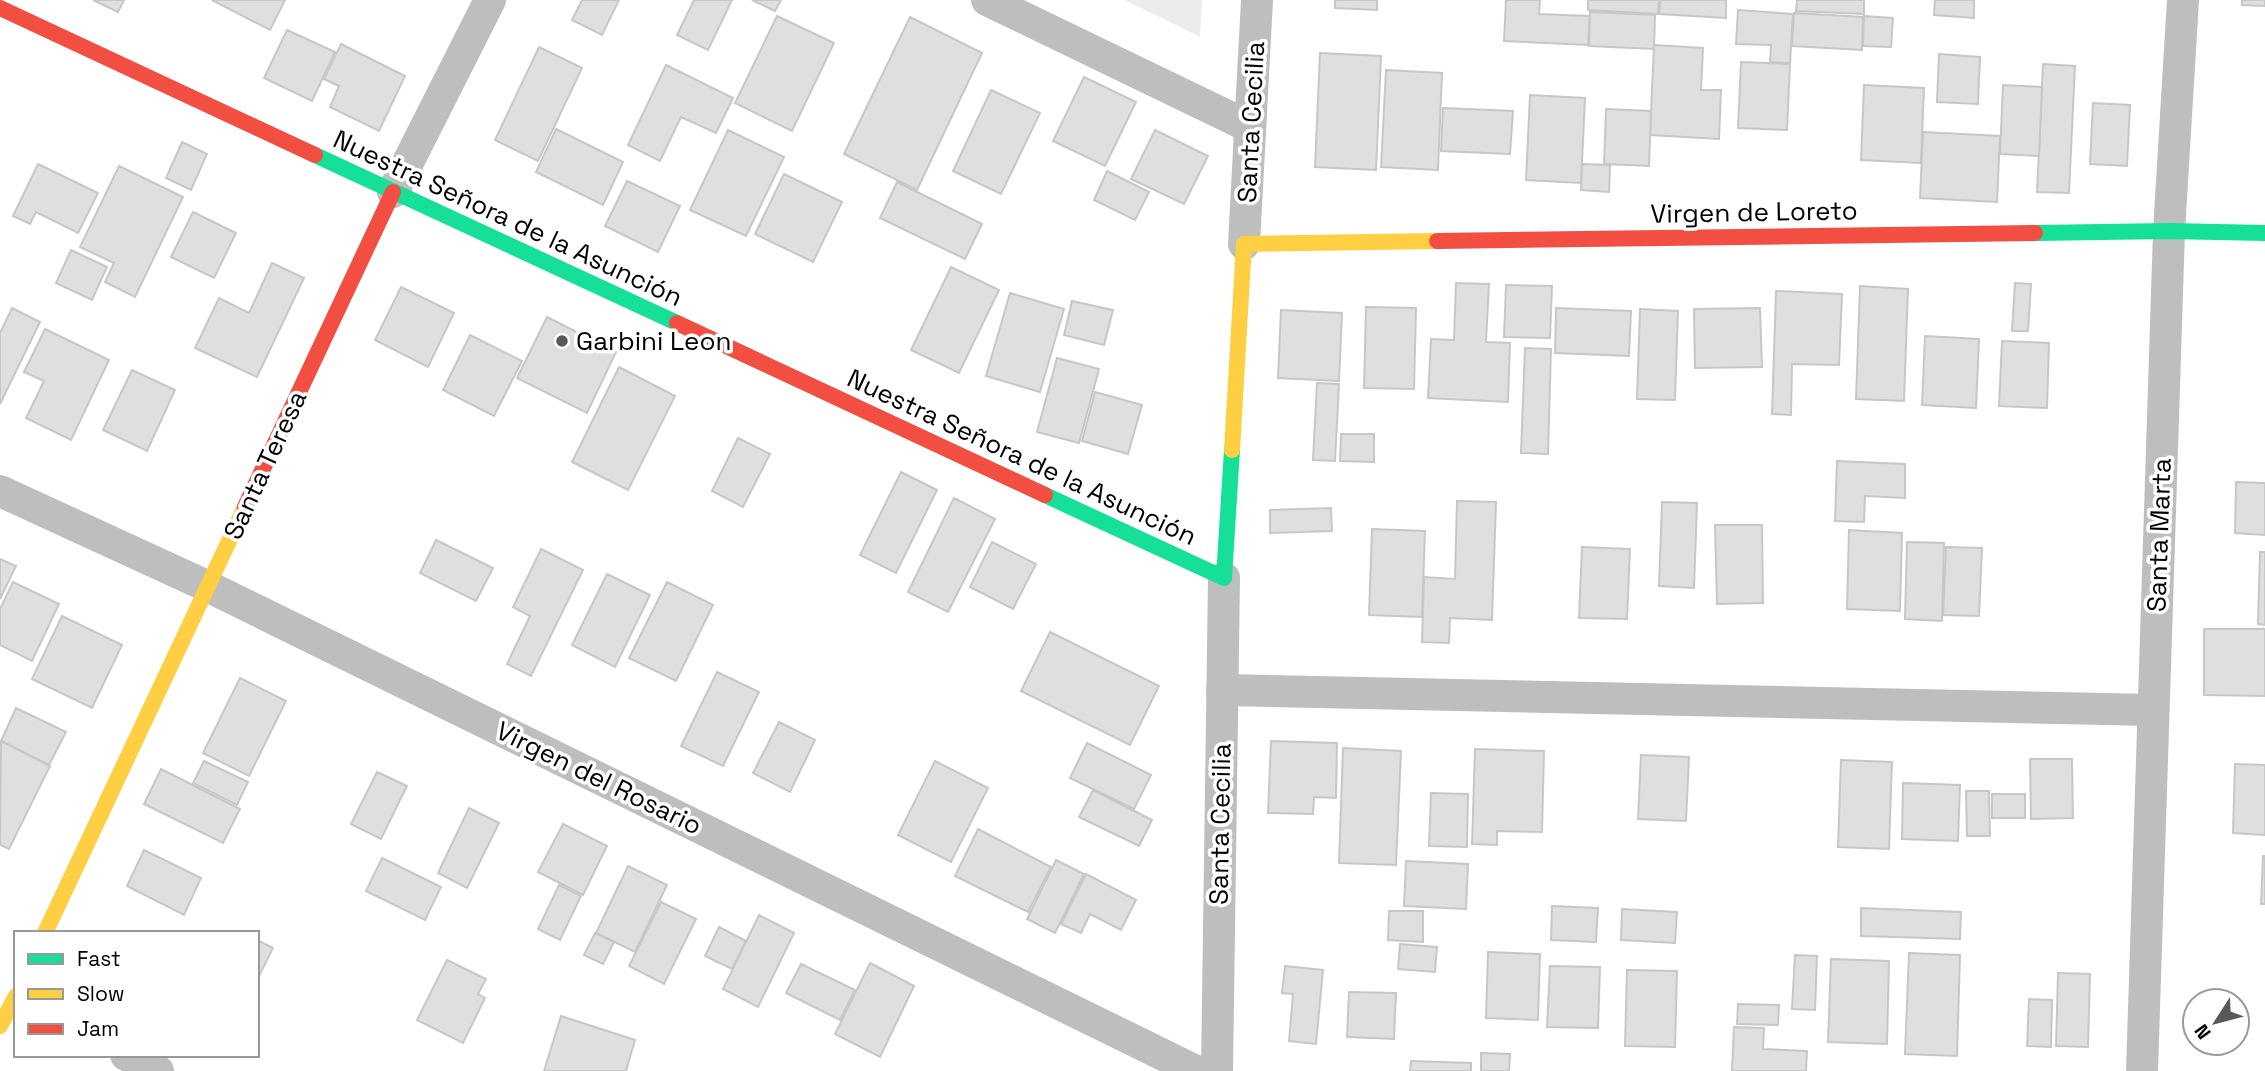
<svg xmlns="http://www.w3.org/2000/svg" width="2265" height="1071" font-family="'Space Grotesk',sans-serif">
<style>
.green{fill:#ececec}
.building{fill:#dfdfdf;stroke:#c7c7c7;stroke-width:2}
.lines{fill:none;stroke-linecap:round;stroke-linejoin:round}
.street{stroke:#bebebe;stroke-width:32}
.fast{stroke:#16e098;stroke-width:16}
.slow{stroke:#ffcf43;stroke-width:16}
.jam{stroke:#f24e42;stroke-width:16}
.poi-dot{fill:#595959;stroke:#fff;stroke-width:2.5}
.labels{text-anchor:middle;stroke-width:7;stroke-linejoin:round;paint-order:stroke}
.street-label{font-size:26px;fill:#000;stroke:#fff}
.poi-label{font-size:26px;fill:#000;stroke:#fff;text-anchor:start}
</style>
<rect width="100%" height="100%" fill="#fff"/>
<path class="green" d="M1125,0H1202L1200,37Z"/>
<g class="building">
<path d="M93,0H124L118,12Z"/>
<path d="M212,0H285L270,30Z"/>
<path d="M582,0H619L602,35L572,20Z"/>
<path d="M694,0H732L708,50L677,35Z"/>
<path d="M752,0H781L775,11Z"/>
<path d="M1335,0H1377V10L1335,8Z"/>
<path d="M1506,0H1540L1539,14L1590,16L1588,45L1504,41Z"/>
<path d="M1588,0H1659L1658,14L1588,10Z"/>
<path d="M1660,0H1726V18L1659,14Z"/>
<path d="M1797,0H1864V14L1796,11Z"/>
<path d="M1935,0H1974V18L1934,15Z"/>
<path d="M2242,0H2265V6L2242,5Z"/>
<path d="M1738,10L1793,14L1790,63L1770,62L1771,45L1736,44Z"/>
<path d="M1590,12L1655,15L1654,49L1589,46Z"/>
<path d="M1794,13L1863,17L1862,50L1792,46Z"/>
<path d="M777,16L834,43L792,131L735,103Z"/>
<path d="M1864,16L1893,18L1891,47L1863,46Z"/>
<path d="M910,17L982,53L917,190L844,154Z"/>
<path d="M287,30L335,52L312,101L264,78Z"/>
<path d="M341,44L405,76L379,131L330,107L339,86L324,79Z"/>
<path d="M1654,45L1703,48L1701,90H1721L1719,139L1650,135Z"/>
<path d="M539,47L582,68L538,161L495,140Z"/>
<path d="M1320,53L1381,56L1376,170L1315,167Z"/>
<path d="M1939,54L1980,57L1978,104L1937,102Z"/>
<path d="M1741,62L1790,64L1787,130L1738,128Z"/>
<path d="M2043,64L2075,66L2069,193L2037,192Z"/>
<path d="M666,65L733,98L716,133L681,117L660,161L628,145Z"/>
<path d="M1386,70L1442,73L1438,170L1381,167Z"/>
<path d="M1084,77L1136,102L1105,166L1053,141Z"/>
<path d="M1864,85L1924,88L1921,163L1861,160Z"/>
<path d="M2003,85L2042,87L2039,156L2000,154Z"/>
<path d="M991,90L1040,113L1001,194L953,171Z"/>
<path d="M1530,95L1585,98L1581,183L1526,180Z"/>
<path d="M2093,103L2130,105L2127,166L2090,164Z"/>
<path d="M1443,108L1513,111L1510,154L1441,151Z"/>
<path d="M1606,109L1651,111L1649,166L1604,164Z"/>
<path d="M556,129L623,162L603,205L536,172Z"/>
<path d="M728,130L784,157L746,236L690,210Z"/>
<path d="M1155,130L1208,156L1184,204L1131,179Z"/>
<path d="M1923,132L2000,136L1997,202L1920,198Z"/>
<path d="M182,142L207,154L191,190L166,178Z"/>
<path d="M38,164L98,193L78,233L36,212L30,224L13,216Z"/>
<path d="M1582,164L1610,165L1609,192L1581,190Z"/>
<path d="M119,166L183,197L135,297L105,282L114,263L80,247Z"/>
<path d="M1107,171L1149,192L1135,220L1094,200Z"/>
<path d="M784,174L842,202L813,262L755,234Z"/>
<path d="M627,181L680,206L658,252L605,226Z"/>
<path d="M897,182L982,224L965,259L880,218Z"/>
<path d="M193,212L236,233L214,278L171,257Z"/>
<path d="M71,250L107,267L92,300L56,283Z"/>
<path d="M272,263L304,278L257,377L195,348L219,298L249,313Z"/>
<path d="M951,267L999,290L959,373L911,350Z"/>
<path d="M1456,283L1489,284L1486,342L1510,343L1508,402L1428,398L1431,339L1454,340Z"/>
<path d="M2015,283L2031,284L2028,331H2012Z"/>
<path d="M1506,285L1552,286L1550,338L1504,337Z"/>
<path d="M1860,286L1908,289L1904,401L1856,399Z"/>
<path d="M401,287L454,313L428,367L375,340Z"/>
<path d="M1776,291L1842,294L1839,365L1792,364L1791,415L1772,414Z"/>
<path d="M1010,293L1064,309L1040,392L986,376Z"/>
<path d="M1072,301L1113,310L1104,345L1064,335Z"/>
<path d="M1366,307L1416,308L1414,389L1364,388Z"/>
<path d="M12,308L40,322L0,404V333Z"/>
<path d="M1556,308L1631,311L1629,356L1555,353Z"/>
<path d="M1760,308L1762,367L1695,368L1694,309Z"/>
<path d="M1640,309L1678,311L1675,400L1637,399Z"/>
<path d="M1281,310L1342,313L1339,381L1278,378Z"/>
<path d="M547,317L616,352L587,413L517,378Z"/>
<path d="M45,329L109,360L71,440L26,418L44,381L24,372Z"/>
<path d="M470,335L522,361L494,416L443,390Z"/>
<path d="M1925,336L1979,339L1976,408L1922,405Z"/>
<path d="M2002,341L2049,343L2047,408L1999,406Z"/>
<path d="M1525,348L1551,349L1548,454L1521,453Z"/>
<path d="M1057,358L1099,369L1079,443L1037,432Z"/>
<path d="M619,367L675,396L628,490L572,462Z"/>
<path d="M132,370L175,390L147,451L103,430Z"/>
<path d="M1317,383L1339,384L1335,461L1313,460Z"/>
<path d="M1095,392L1142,405L1128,454L1082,441Z"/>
<path d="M1341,434H1374V462L1340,461Z"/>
<path d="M738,438L770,454L743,507L712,491Z"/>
<path d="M1837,461L1905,464V498L1865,496L1864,522L1835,521Z"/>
<path d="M901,472L937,490L896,573L860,555Z"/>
<path d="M2236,482L2265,483V535L2235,533Z"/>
<path d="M954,498L995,519L948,612L908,592Z"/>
<path d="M1457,501L1496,502L1492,620L1450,618L1449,643L1422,642L1424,577L1455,579Z"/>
<path d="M1662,502L1697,503L1694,588L1659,586Z"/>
<path d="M1331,508L1332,531L1270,533V510Z"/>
<path d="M1715,525H1762L1763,603L1717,604Z"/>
<path d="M1372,529L1425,531L1422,617L1369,615Z"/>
<path d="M1849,530L1902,533L1900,611L1847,609Z"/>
<path d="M436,540L493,568L476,601L420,573Z"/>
<path d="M992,542L1036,564L1013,609L970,587Z"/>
<path d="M1907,542L1944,543L1942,621L1905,619Z"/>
<path d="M1582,547L1630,549L1627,619L1579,618Z"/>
<path d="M1946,547L1982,548L1979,616L1943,615Z"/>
<path d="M541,549L583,570L531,676L507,664L530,616L513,607Z"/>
<path d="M2260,552H2265V625L2258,624Z"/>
<path d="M0,559L16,566L0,599Z"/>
<path d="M607,574L650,595L615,667L572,645Z"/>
<path d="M13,582L59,604L32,661L0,645V609Z"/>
<path d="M667,582L713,605L676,681L629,658Z"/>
<path d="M62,616L122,645L92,708L32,679Z"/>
<path d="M2204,629H2265V696L2204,695Z"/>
<path d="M1050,632L1159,686L1130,745L1021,691Z"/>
<path d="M717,672L759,692L723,766L681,746Z"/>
<path d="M240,678L286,701L249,776L203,753Z"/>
<path d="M16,708L66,732L49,765L1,741Z"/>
<path d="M779,722L815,740L790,792L753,773Z"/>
<path d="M1,741L50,766L9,849L0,845Z"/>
<path d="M1271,741L1337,743L1336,798L1314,797L1313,814L1268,813Z"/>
<path d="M1087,743L1151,775L1134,809L1070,778Z"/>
<path d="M1343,748L1401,751L1396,865L1339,863Z"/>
<path d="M1475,749L1544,751L1542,832L1497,831V845L1472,844Z"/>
<path d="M1641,755L1689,757L1686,821L1638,819Z"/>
<path d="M2030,759H2072L2073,818L2031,819Z"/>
<path d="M1841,760L1892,762L1889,849L1838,847Z"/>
<path d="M204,761L248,782L237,805L193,783Z"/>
<path d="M935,761L988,788L951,862L898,835Z"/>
<path d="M2235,764L2265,765V835L2233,833Z"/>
<path d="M161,769L240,809L223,843L144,804Z"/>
<path d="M377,772L407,786L381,839L351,824Z"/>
<path d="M1903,783L1960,785L1958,841L1902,839Z"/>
<path d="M1093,790L1152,820L1139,846L1079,817Z"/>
<path d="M1966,791H1989L1990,836H1967Z"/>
<path d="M1431,793L1468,794L1467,847L1429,846Z"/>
<rect x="1992" y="794" width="33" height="24"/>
<path d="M469,808L499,823L467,888L438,873Z"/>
<path d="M563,824L607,846L583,895L538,872Z"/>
<path d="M978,829L1051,867L1028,912L955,876Z"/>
<path d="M144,850L201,878L184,915L127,886Z"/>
<path d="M2263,856H2265V904H2261Z"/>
<path d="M382,858L441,887L425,920L366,891Z"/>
<path d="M1056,860L1084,874L1055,933L1027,919Z"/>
<path d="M1406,861L1468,864L1466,909L1404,906Z"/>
<path d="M628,866L667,885L635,952L596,933Z"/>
<path d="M1086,874L1136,900L1121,930L1090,914L1081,933L1061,924Z"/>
<path d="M559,885L581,896L560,940L538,929Z"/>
<path d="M661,902L696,919L664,984L629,966Z"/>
<path d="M1552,906L1598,908L1596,942L1551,940Z"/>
<path d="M1861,908L1961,912L1960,939L1861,936Z"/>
<path d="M1622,909L1677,912L1675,943L1621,940Z"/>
<path d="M1389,911H1423V942L1388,940Z"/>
<path d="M759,915L794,933L758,1007L723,989Z"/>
<path d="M719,927L746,941L732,969L705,956Z"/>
<path d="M595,933L614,942L603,964L584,955Z"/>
<path d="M257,940L273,948L257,980Z"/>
<path d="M1400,944L1437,947L1435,972L1398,969Z"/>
<path d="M1488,952L1540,954L1538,1020L1486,1018Z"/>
<path d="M1909,953L1960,955L1957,1056L1905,1054Z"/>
<path d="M1795,955L1817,956L1815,1010L1792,1009Z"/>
<path d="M1831,959L1889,961L1887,1044L1828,1042Z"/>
<path d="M447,960L486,979L478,994L485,998L463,1043L417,1020Z"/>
<path d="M870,963L914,986L880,1057L835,1034Z"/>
<path d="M801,964L855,990L840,1020L786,993Z"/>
<path d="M1285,966L1323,970L1316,1044L1289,1041L1293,994L1282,993Z"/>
<path d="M1550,966L1600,967L1598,1028L1547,1027Z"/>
<path d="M1627,970L1677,971L1675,1047L1625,1046Z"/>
<path d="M2058,973L2090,974L2088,1047L2056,1046Z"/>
<path d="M1349,992L1396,993L1394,1039L1347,1037Z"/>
<path d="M2029,999L2052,1000L2051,1047L2027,1046Z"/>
<path d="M1738,1004L1779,1005L1778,1025L1737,1024Z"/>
<path d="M561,1016L635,1040L626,1071H544Z"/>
<path d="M1734,1027L1764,1028L1763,1049L1807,1051L1806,1071H1732Z"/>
<path d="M1481,1053L1510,1054L1509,1071H1481Z"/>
<path d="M1411,1061L1471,1063V1071H1410Z"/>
</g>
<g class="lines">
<g class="street">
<path d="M987,0L1250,127"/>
<path d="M393,192L490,0"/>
<path d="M1244,244L1257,0"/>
<path d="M0,491L209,587L1196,1071"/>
<path d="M1222,690L2153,710"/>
<path d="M126,1055L158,1071"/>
<path d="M1217,1071L1224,578"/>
<path d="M2142,1071L2169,231L2183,0"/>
</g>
<g class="fast">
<path d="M315,155L677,323"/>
<path d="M2035,233L2169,231L2265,233"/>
<path d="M1045,495L1224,578L1232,450"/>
</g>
<g class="slow">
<path d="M1232,450L1244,244L1437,241"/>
<path d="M45,933L245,507"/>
<path d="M0,1026L16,996"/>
</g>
<g class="jam">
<path d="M0,8L315,155"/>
<path d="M1437,241L2035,233"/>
<path d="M677,323L1045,495"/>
<path d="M245,507L393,192"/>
</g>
</g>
<circle class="poi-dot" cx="562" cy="341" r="7"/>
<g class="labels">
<g class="street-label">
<text transform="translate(1251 122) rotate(-87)" y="9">Santa Cecilia</text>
<text transform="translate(1754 212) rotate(-1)" y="9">Virgen de Loreto</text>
<text transform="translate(508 218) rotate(25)" y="9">Nuestra Señora de la Asunción</text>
<text transform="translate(1022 457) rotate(25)" y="9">Nuestra Señora de la Asunción</text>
<text transform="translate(265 465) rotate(-65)" y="9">Santa Teresa</text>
<text transform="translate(2159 535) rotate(-88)" y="9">Santa Marta</text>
<text transform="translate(599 778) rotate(26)" y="9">Virgen del Rosario</text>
<text transform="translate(1220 824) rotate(-89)" y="9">Santa Cecilia</text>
</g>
<g class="poi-label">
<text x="576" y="350">Garbini Leon</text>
</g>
</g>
<rect x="14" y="931" width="245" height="126" fill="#ffffff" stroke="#999999" stroke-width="2"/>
<rect x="28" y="954" width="35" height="10" fill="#16e098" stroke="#999999" stroke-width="2"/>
<text x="77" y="966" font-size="21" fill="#000000">Fast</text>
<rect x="28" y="989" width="35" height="10" fill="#ffcf43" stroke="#999999" stroke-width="2"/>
<text x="77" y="1001" font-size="21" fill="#000000">Slow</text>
<rect x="28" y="1024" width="35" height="10" fill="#f24e42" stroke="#999999" stroke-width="2"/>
<text x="77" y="1036" font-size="21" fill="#000000">Jam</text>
<g transform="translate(2216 1022) rotate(234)"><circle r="33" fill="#ffffff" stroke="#999999" stroke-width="2"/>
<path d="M0-5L12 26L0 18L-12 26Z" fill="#595959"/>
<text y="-10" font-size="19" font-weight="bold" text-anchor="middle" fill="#000000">N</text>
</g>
</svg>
